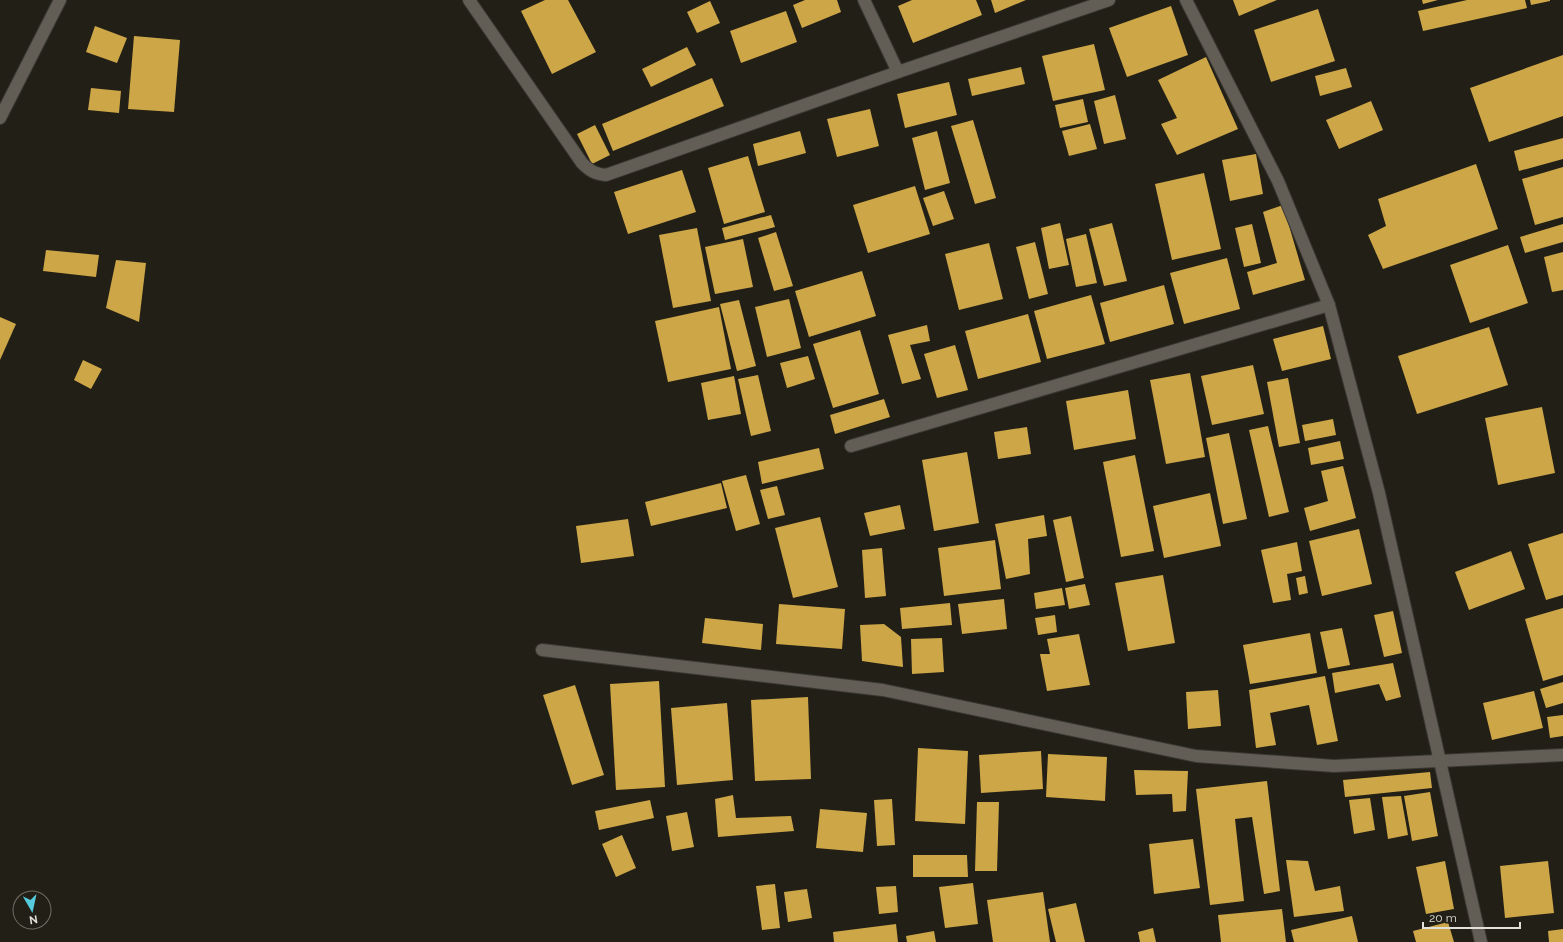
<svg xmlns="http://www.w3.org/2000/svg" width="1563" height="942" font-family="Raleway,sans-serif">
<style>
.building{fill:#cda648}
.lines{fill:none;stroke-linecap:round;stroke-linejoin:round}
.street-casing{stroke:#3a3833;stroke-width:14}
.secondary-casing{stroke:#3a3833;stroke-width:14}
.street{stroke:#625e55;stroke-width:12}
.secondary{stroke:#625e55;stroke-width:12}
</style>
<rect width="100%" height="100%" fill="#221f17"/>
<g class="building">
<path d="M545,0H568L596,52L552,74L521,11Z"/>
<path d="M805,0H837L841,12L802,28L793,5Z"/>
<path d="M912,0H976L982,15L913,43L898,6Z"/>
<path d="M991,0H1026L995,13Z"/>
<path d="M1233,0H1277L1239,16Z"/>
<path d="M1422,0H1438L1423,4Z"/>
<path d="M1467,0H1525L1527,8L1423,31L1418,11Z"/>
<path d="M1530,0H1550V1L1531,5Z"/>
<path d="M710,1L720,23L697,33L687,12Z"/>
<path d="M1171,6L1188,55L1127,77L1109,28Z"/>
<path d="M1318,9L1335,61L1271,82L1254,30Z"/>
<path d="M786,11L797,42L741,63L730,31Z"/>
<path d="M95,26L127,38L117,63L86,52Z"/>
<path d="M134,36L180,40L174,112L128,109Z"/>
<path d="M1094,44L1105,90L1053,101L1042,56Z"/>
<path d="M687,47L696,65L651,87L642,69Z"/>
<path d="M1563,55V116L1489,142L1470,88Z"/>
<path d="M1206,57L1238,129L1177,155L1161,124L1177,118L1158,80Z"/>
<path d="M1021,67L1025,84L972,96L968,79Z"/>
<path d="M1346,68L1352,87L1320,96L1315,76Z"/>
<path d="M712,78L724,106L613,151L602,124Z"/>
<path d="M949,82L957,115L905,128L897,94Z"/>
<path d="M91,88L121,91L119,113L88,110Z"/>
<path d="M1115,95L1126,139L1104,144L1094,101Z"/>
<path d="M1083,99L1088,122L1060,128L1055,105Z"/>
<path d="M1371,101L1383,130L1339,149L1326,120Z"/>
<path d="M870,109L879,146L837,157L827,119Z"/>
<path d="M973,120L996,198L975,204L951,126Z"/>
<path d="M1090,124L1097,149L1069,156L1062,131Z"/>
<path d="M595,125L610,155L592,164L577,134Z"/>
<path d="M800,131L806,153L758,166L753,144Z"/>
<path d="M937,131L950,183L925,190L912,138Z"/>
<path d="M1563,138V159L1519,171L1514,151Z"/>
<path d="M1256,154L1263,194L1230,201L1222,160Z"/>
<path d="M748,156L765,212L724,224L708,168Z"/>
<path d="M1476,164L1498,229L1383,269L1368,235L1386,226L1378,199Z"/>
<path d="M1563,167V217L1535,225L1522,179Z"/>
<path d="M682,170L696,212L628,234L614,192Z"/>
<path d="M1204,173L1221,249L1172,260L1155,184Z"/>
<path d="M915,186L930,234L868,253L853,205Z"/>
<path d="M944,191L954,219L933,226L923,198Z"/>
<path d="M1283,205L1305,280L1253,295L1247,272L1277,263L1263,212Z"/>
<path d="M771,215L775,227L725,240L722,228Z"/>
<path d="M1060,223L1069,265L1049,269L1041,228Z"/>
<path d="M1112,223L1127,281L1104,286L1089,229Z"/>
<path d="M1252,224L1261,263L1244,267L1235,228Z"/>
<path d="M1563,224V242L1525,253L1520,237Z"/>
<path d="M697,228L711,301L673,308L659,235Z"/>
<path d="M776,232L793,286L774,291L758,238Z"/>
<path d="M1086,234L1097,283L1076,287L1066,239Z"/>
<path d="M743,239L753,287L715,294L705,247Z"/>
<path d="M1035,242L1048,294L1029,299L1016,247Z"/>
<path d="M989,243L1003,299L959,310L945,254Z"/>
<path d="M1508,245L1528,303L1470,323L1450,265Z"/>
<path d="M46,250L99,255L96,277L43,271Z"/>
<path d="M1563,252V290L1552,292L1544,257Z"/>
<path d="M1227,258L1240,309L1184,324L1170,273Z"/>
<path d="M116,260L146,263L139,322L106,308Z"/>
<path d="M862,271L876,316L809,337L795,291Z"/>
<path d="M1164,285L1174,324L1110,342L1100,303Z"/>
<path d="M1091,295L1105,344L1047,359L1034,311Z"/>
<path d="M789,299L801,348L767,357L755,307Z"/>
<path d="M739,300L756,366L737,371L720,304Z"/>
<path d="M719,307L731,369L668,382L655,321Z"/>
<path d="M1028,314L1041,362L978,379L965,331Z"/>
<path d="M0,317L16,324L0,360Z"/>
<path d="M927,325L930,341L910,345L921,379L902,384L888,335Z"/>
<path d="M1323,326L1331,359L1282,371L1273,339Z"/>
<path d="M1489,327L1508,385L1417,414L1398,356Z"/>
<path d="M860,330L879,394L833,408L813,344Z"/>
<path d="M955,345L968,390L937,398L924,354Z"/>
<path d="M808,356L815,379L787,388L780,363Z"/>
<path d="M83,360L102,369L91,389L74,380Z"/>
<path d="M1253,365L1264,414L1212,425L1201,376Z"/>
<path d="M1190,373L1205,457L1166,464L1150,380Z"/>
<path d="M758,375L771,431L751,436L738,379Z"/>
<path d="M734,376L741,414L708,420L701,383Z"/>
<path d="M1288,378L1300,443L1279,447L1267,382Z"/>
<path d="M1128,390L1136,439L1074,450L1066,401Z"/>
<path d="M884,399L890,417L835,434L830,415Z"/>
<path d="M1542,407L1555,473L1498,485L1485,418Z"/>
<path d="M1333,419L1336,435L1305,441L1302,425Z"/>
<path d="M1268,426L1289,512L1269,517L1249,430Z"/>
<path d="M1027,427L1031,454L998,459L994,432Z"/>
<path d="M1229,433L1247,519L1223,524L1206,438Z"/>
<path d="M1340,441L1344,459L1311,465L1308,448Z"/>
<path d="M819,448L824,469L762,484L758,462Z"/>
<path d="M967,452L979,523L934,531L922,460Z"/>
<path d="M1135,455L1154,551L1121,557L1103,462Z"/>
<path d="M1343,466L1356,518L1310,531L1304,508L1328,501L1321,471Z"/>
<path d="M746,475L760,524L736,531L722,481Z"/>
<path d="M721,483L727,508L651,526L645,502Z"/>
<path d="M777,486L785,515L768,519L760,490Z"/>
<path d="M1210,493L1221,546L1164,558L1153,506Z"/>
<path d="M900,505L905,529L870,536L864,513Z"/>
<path d="M1044,515L1047,536L1028,539L1030,574L1006,579L995,524Z"/>
<path d="M1071,516L1084,578L1066,582L1053,520Z"/>
<path d="M820,517L838,587L793,598L775,528Z"/>
<path d="M628,519L634,556L581,563L576,526Z"/>
<path d="M1359,529L1372,584L1322,596L1309,541Z"/>
<path d="M1563,533V595L1546,600L1528,544Z"/>
<path d="M995,540L1001,589L944,596L938,548Z"/>
<path d="M1297,542L1302,571L1287,574L1291,600L1273,603L1261,550Z"/>
<path d="M882,548L886,596L865,598L862,550Z"/>
<path d="M1511,551L1525,589L1469,610L1455,572Z"/>
<path d="M1163,575L1175,643L1128,651L1115,583Z"/>
<path d="M1305,576L1308,593L1299,595L1296,578Z"/>
<path d="M1085,584L1090,605L1069,609L1065,588Z"/>
<path d="M1062,588L1065,605L1036,609L1034,593Z"/>
<path d="M1004,599L1007,629L962,634L958,604Z"/>
<path d="M950,603L952,625L902,629L900,608Z"/>
<path d="M779,604L845,609L842,649L776,644Z"/>
<path d="M1563,608V675L1543,681L1525,619Z"/>
<path d="M1393,611L1402,653L1384,657L1374,615Z"/>
<path d="M1055,615L1057,632L1038,635L1035,618Z"/>
<path d="M705,618L763,624L761,650L702,643Z"/>
<path d="M884,624L901,637L903,667L862,661L860,625Z"/>
<path d="M1342,628L1350,665L1328,669L1320,632Z"/>
<path d="M1310,633L1317,673L1250,684L1243,645Z"/>
<path d="M1079,634L1090,685L1047,691L1040,654H1050L1047,639Z"/>
<path d="M942,638L944,672L912,674L911,639Z"/>
<path d="M1393,663L1401,697L1386,701L1379,684L1335,693L1332,673Z"/>
<path d="M1325,676L1338,741L1317,745L1309,705L1270,713L1276,745L1256,748L1249,690Z"/>
<path d="M659,681L665,787L616,790L610,684Z"/>
<path d="M1563,682V703L1546,708L1540,689Z"/>
<path d="M575,685L604,775L572,785L543,695Z"/>
<path d="M1218,690L1221,726L1188,729L1186,692Z"/>
<path d="M1534,691L1543,728L1492,740L1483,703Z"/>
<path d="M808,697L811,779L755,781L751,700Z"/>
<path d="M727,703L733,780L677,785L671,708Z"/>
<path d="M1563,715V736L1550,738L1547,717Z"/>
<path d="M918,748L968,751L965,824L915,821Z"/>
<path d="M1041,751L1043,789L981,793L979,755Z"/>
<path d="M1048,754L1107,757L1105,801L1046,797Z"/>
<path d="M1134,770L1188,771L1186,811L1173,812L1172,794L1136,795Z"/>
<path d="M1430,772L1432,788L1345,797L1343,780Z"/>
<path d="M1267,781L1280,891L1264,894L1252,817L1235,819L1244,901L1210,905L1196,789Z"/>
<path d="M1430,792L1438,836L1412,841L1404,796Z"/>
<path d="M733,795L736,818L791,816L794,831L718,837L715,799Z"/>
<path d="M1401,796L1408,835L1388,839L1382,797Z"/>
<path d="M1370,798L1375,830L1354,834L1349,800Z"/>
<path d="M892,799L895,845L877,846L874,800Z"/>
<path d="M650,800L654,818L599,830L595,811Z"/>
<path d="M977,802H999L997,871H975Z"/>
<path d="M820,809L867,813L863,852L816,848Z"/>
<path d="M687,812L694,847L672,851L666,816Z"/>
<path d="M622,835L636,868L616,877L602,844Z"/>
<path d="M1193,839L1200,888L1154,894L1149,844Z"/>
<path d="M913,855H967L968,877H913Z"/>
<path d="M1286,860L1308,861L1315,891L1340,886L1344,911L1294,917Z"/>
<path d="M1445,861L1454,909L1426,914L1416,867Z"/>
<path d="M1548,861L1554,913L1505,918L1500,866Z"/>
<path d="M973,883L978,924L945,928L939,887Z"/>
<path d="M775,884L780,928L762,930L756,886Z"/>
<path d="M896,886L898,912L879,914L876,887Z"/>
<path d="M807,889L812,918L788,922L784,892Z"/>
<path d="M1043,892L1050,942H993L987,900Z"/>
<path d="M1076,903L1085,942H1056L1048,909Z"/>
<path d="M1282,909L1286,942H1221L1218,915Z"/>
<path d="M1352,916L1358,942H1294L1291,930Z"/>
<path d="M1448,922L1454,942H1416L1413,931Z"/>
<path d="M896,924L898,942H834L833,932Z"/>
<path d="M1153,928L1156,942H1140L1138,932Z"/>
<path d="M1563,929V942H1549L1548,931Z"/>
<path d="M934,931L936,942H907L906,936Z"/>
</g>
<g class="lines">
<g class="street-casing">
<g id="street">
<path d="M469,0L582,163C590,171 595,174 606,175L898,72L1109,0"/>
<path d="M864,0L898,72"/>
<path d="M1186,0L1278,181L1329,305L1379,493L1481,942"/>
<path d="M851,446L1329,305"/>
<path d="M542,650L883,690L1196,756L1334,766L1563,755"/>
</g>
</g>
<g class="secondary-casing">
<path id="secondary" d="M0,118L60,0"/>
</g>
<use href="#street" class="street"/>
<use href="#secondary" class="secondary"/>
</g>
<g transform="translate(32 910) rotate(171)"><circle r="19" fill="#221f17" stroke="#6f6c65"/>
<path d="M0-3L7 15L0 10L-7 15Z" fill="#54cadc"/>
<text y="-6" font-size="11" font-weight="bold" text-anchor="middle" fill="#e2e0db">N</text>
</g>
<path d="M1423 922v6h97v-6" fill="none" stroke="#e2e0db" stroke-width="2"/>
<text x="1429" y="922" font-size="12" fill="#e2e0db" stroke="#221f17" stroke-width="3" paint-order="stroke">20 m</text>
</svg>
